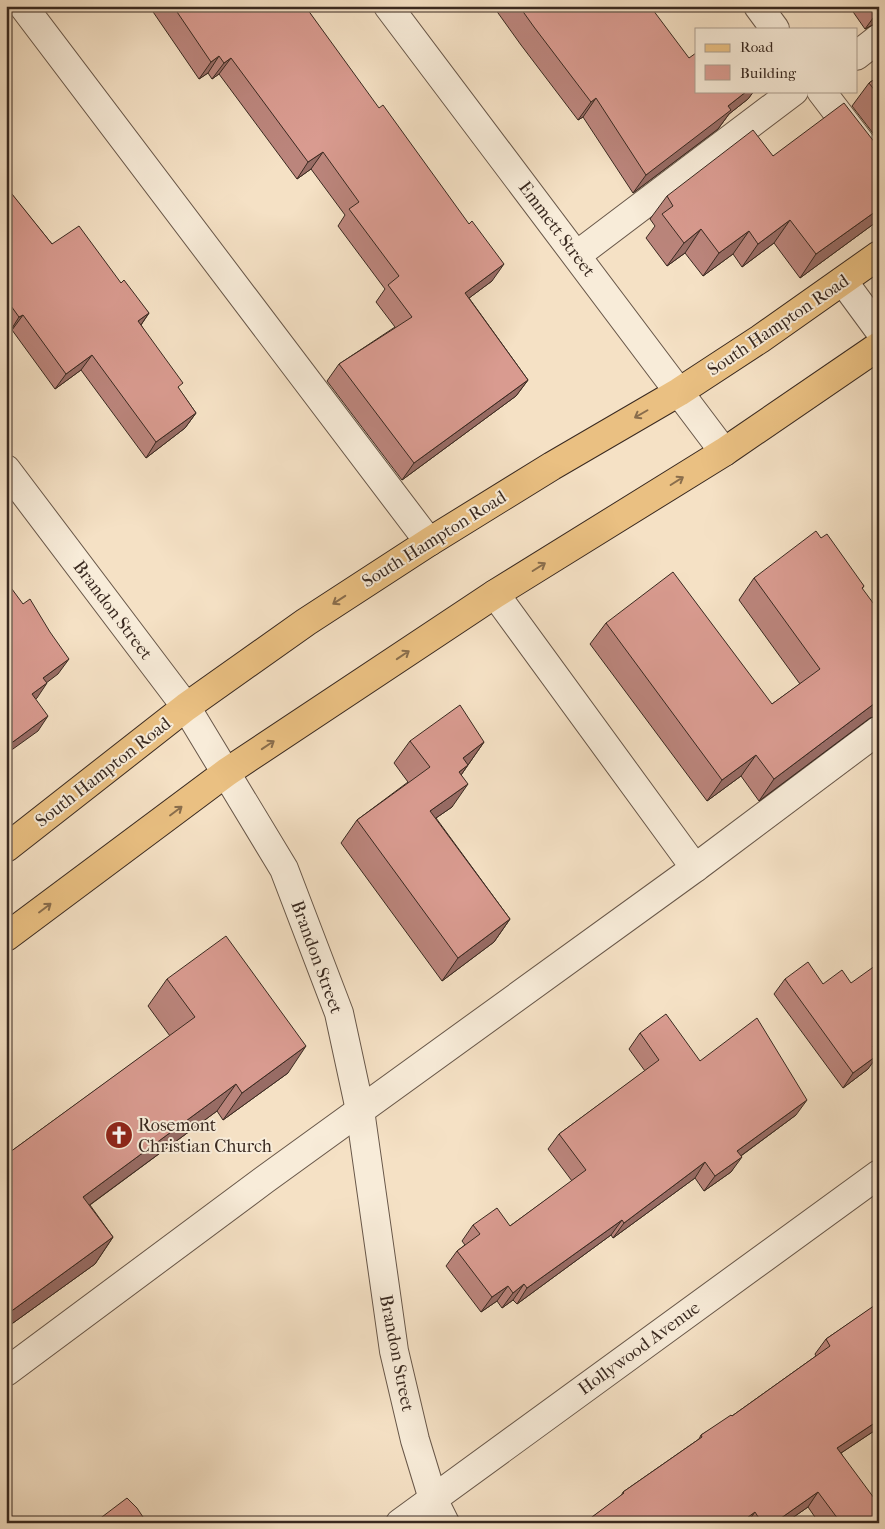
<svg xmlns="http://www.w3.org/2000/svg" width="885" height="1529" font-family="'IM FELL French Canon',serif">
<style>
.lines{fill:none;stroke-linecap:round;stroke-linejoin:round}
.minor-casing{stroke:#685749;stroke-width:30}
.major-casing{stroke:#392920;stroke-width:30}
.minor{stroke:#f8ecd9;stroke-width:28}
.major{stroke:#eac082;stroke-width:28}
.wall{fill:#bb857c;stroke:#392920}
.shaded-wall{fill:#986c65;stroke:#392920}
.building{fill:#d99b90;stroke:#392920}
.oneway{stroke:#896d4c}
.labels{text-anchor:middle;stroke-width:4;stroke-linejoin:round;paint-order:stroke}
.street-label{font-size:18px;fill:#392920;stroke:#f8ecd9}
.poi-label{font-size:18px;fill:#392920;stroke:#f8ecd9;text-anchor:start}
</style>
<rect width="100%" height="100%" fill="#f5e1c5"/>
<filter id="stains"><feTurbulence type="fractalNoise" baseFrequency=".004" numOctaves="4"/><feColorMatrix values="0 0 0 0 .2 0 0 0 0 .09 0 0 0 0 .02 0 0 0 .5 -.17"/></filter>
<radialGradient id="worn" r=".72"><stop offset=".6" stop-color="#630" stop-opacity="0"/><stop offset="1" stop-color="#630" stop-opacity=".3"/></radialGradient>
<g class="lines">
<g class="minor-casing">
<g id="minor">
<path d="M23,6L429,542"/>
<path d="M388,6L724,452"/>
<path d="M758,6L775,29"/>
<path d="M856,56L879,38"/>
<path d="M821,91L879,167"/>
<path d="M577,255L794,91"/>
<path d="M843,281L879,330"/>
<path d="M6,469L186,707L284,869L339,1013L360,1110L394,1351L415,1440L433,1499L445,1523"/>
<path d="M495,594L695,868"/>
<path d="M6,1372L264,1180L695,868L879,730"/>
<path d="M400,1523L879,1174"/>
</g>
</g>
<g class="major-casing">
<g id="major">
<path d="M6,848L186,707L306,622L429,542L552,466L679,392L760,339L879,255"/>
<path d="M6,937L227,772L495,594L724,452L879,346"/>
</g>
</g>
<use href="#minor" class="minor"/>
<use href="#major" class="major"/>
</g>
<g class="wall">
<path d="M149,6H305L492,281L469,298L528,380L516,396L402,480L327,381L339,364L395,327L376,302L385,289L338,226L345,215L311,169L297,179L219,74L212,79L208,73L199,79Z"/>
<path d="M493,6H650L696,91H754L748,99L729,114L718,129L633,193L583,117L578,120L521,45Z"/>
<path d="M849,6H879V23H876L865,29Z"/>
<path d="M879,76V141L852,106L869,83Z"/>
<path d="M879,148V220L800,278L774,243L742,267L733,254L703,276L685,253L667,266L646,238L655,226L650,219L667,196L773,156Z"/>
<path d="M6,182L8,190L52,244L121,283L149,313L141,325L179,389L196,413L185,428L146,458L81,370L55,389L12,330L9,333L6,330Z"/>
<path d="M821,538L864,586L862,589L878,714L870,718L759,801L741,776L707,801L590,644L606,623L772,704L800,684L739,600L754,578Z"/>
<path d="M410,741L484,742L461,775L452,807L436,818L510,919L494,942L442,981L341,843L357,820L408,782L394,763Z"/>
<path d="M167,979L288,1073L223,1120L217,1111L90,1205L113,1237L95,1264L6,1328V1155L170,1036L148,1006Z"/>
<path d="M785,979L823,984L876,1050L868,1069L843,1088L774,994Z"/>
<path d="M640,1033L700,1061L796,1115L741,1156L731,1172L704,1191L695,1178L613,1238L611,1235L517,1304L513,1300L502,1308L497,1301L481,1312L446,1266L457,1251L465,1245L462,1241L473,1225L510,1226L572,1181L548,1149L559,1134L645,1071L629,1049Z"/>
<path d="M879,1303V1438L874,1431L841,1453L879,1523H819L808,1507L785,1523H584L621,1496L623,1492L699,1439L701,1435L732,1416L816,1356L815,1354L826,1339Z"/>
</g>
<g class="shaded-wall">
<path d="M879,10V23H876L865,29Z"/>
<path d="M219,56L208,73L199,79L211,62Z"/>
<path d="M231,58L219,74L212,79L224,63Z"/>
<path d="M747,91H754L748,99L729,114L718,129L633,193L646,175L728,106Z"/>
<path d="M596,98L583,117L578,120L591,102Z"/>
<path d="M323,152L311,169L297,179L308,162Z"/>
<path d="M879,209V220L800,278L816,254Z"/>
<path d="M790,220L774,243L742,267L758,244Z"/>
<path d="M701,229L685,253L667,266L684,243Z"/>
<path d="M749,231L733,254L703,276L719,253Z"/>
<path d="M504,264L492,281L453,310L465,293Z"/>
<path d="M149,313L138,329V321Z"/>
<path d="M23,315L12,330L9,333L19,317Z"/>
<path d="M92,355L81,370L55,389L66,374Z"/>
<path d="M528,380L516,396L402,480L414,463Z"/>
<path d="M196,413L185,428L146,458L156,442Z"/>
<path d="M69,659L58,674L33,693L43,678Z"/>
<path d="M47,683L37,698L22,710L32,694Z"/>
<path d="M879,700V715L870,718L759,801L774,779Z"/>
<path d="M48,716L38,731L6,754V747Z"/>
<path d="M484,742L468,765L447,781L463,758Z"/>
<path d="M756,755L741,776L707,801L722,780Z"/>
<path d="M468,765L452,788L459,772Z"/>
<path d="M468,784L452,807L414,833L430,811Z"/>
<path d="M510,919L494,942L442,981L458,958Z"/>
<path d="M879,1041V1049L862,1061L873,1046Z"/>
<path d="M306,1046L288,1073L223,1120L242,1093Z"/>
<path d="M879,1054L868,1069L843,1088L853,1073Z"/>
<path d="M236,1084L217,1111L65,1223L83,1197Z"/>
<path d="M807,1100L796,1115L727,1166L737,1151Z"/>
<path d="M742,1157L731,1172L704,1191L715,1176Z"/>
<path d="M705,1162L695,1178L613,1238L624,1223Z"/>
<path d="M622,1220L611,1235L517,1304L527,1288Z"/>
<path d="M113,1237L95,1264L6,1328V1315Z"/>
<path d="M524,1284L513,1300L502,1308L513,1293Z"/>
<path d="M508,1286L497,1301L481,1312L492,1297Z"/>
<path d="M879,1420V1425L874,1431L826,1463L837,1448Z"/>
<path d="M818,1492L808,1507L785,1523H774Z"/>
<path d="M755,1512L747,1523H740Z"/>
</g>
<g class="building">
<path d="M173,6H305L379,108L383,105L469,224L472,221L504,264L465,293L528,380L414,463L339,364L412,317L388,285L399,276L349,209L359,202L323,152L308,162L231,58L224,63L219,56L211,62Z"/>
<path d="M519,6H650L689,58L696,53V91H747L728,106L731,110L646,175L596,98L591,102L534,27Z"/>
<path d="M879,76V96L869,83Z"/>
<path d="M844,103L879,148V209L816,254L790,220L758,244L749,231L719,253L701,229L684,243L662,214L673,206L667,196L753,130L773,156Z"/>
<path d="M6,182L10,187L8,189L52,244L79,226L121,283L124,280L149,313L138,321L183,383L178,387L196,413L156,442L92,355L66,374L23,315L19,317L6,299Z"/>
<path d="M816,531L821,538L827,534L864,586L862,588L879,611V700L774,779L756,755L722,780L606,623L673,572L772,704L820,669L754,578Z"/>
<path d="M6,581L23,604L30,599L50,632L69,659L43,678L47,683L32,694L48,716L6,747Z"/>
<path d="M460,705L484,742L463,758L468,765L459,772L468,784L430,811L510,919L458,958L357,820L430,767L410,741Z"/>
<path d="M226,936L306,1046L242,1093L236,1084L83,1197L113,1237L6,1315V1155L195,1017L167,979Z"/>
<path d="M808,962L823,984L842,970L851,983L879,963V1041L873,1046L879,1054L853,1073L785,979Z"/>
<path d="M666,1014L700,1061L757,1018L807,1100L737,1151L742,1157L715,1176L705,1162L624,1223L622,1220L527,1288L524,1284L513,1293L508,1286L492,1297L457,1251L480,1234L473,1225L497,1208L510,1226L586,1170L559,1134L659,1060L640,1033Z"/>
<path d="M878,1303L879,1420L837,1448L874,1498L879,1494V1523H841L818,1492L774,1523H762L755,1512L740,1523H584L624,1493L623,1492L702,1437L701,1435L731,1415L732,1416L830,1346L826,1339Z"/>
<path d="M127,1498L137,1508L147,1523H94Z"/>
</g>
<defs><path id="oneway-shaft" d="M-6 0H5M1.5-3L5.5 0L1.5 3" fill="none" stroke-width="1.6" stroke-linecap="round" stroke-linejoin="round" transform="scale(1.25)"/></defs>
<g class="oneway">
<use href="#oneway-shaft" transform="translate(641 414) rotate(150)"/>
<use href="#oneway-shaft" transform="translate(677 481) rotate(-32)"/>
<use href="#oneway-shaft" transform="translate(539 567) rotate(-32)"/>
<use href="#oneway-shaft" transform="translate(339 600) rotate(147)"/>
<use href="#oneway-shaft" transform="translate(403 655) rotate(-34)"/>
<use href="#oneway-shaft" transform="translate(268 745) rotate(-34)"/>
<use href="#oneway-shaft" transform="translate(176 811) rotate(-37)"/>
<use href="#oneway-shaft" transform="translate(45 908) rotate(-37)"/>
</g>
<defs>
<g id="church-disc" transform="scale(1.4375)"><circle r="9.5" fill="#8f2418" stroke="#f8ecd9"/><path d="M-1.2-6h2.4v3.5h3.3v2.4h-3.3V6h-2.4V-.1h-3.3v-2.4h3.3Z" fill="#fff"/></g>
</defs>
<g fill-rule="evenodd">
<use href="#church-disc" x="119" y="1135"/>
</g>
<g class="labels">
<g class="street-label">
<text transform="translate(557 229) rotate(53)" y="6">Emmett Street</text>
<text transform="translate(778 325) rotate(-34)" y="6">South Hampton Road</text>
<text transform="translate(434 539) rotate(-32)" y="6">South Hampton Road</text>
<text transform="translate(113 610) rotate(53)" y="6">Brandon Street</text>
<text transform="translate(103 772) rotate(-38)" y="6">South Hampton Road</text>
<text transform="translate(317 957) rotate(70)" y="6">Brandon Street</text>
<text transform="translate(639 1348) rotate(-36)" y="6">Hollywood Avenue</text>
<text transform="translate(397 1353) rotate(79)" y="6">Brandon Street</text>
</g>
<g class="poi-label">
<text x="138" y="1131">Rosemont<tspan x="138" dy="21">Christian Church</tspan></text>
</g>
</g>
<rect width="885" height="1529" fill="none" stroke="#f5e1c5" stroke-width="25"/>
<rect x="8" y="8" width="870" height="1514" fill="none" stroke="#392920" stroke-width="2.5"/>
<rect x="12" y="12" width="860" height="1504" fill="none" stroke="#392920"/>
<rect x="695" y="28" width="162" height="65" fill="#f8ecd9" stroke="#ac9e8f"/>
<rect x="705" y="44" width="25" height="8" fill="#eac082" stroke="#ac9e8f"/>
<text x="740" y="52" font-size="15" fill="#392920">Road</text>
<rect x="705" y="65" width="25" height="15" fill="#d99b90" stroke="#ac9e8f"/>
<text x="740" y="78" font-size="15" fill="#392920">Building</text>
<rect width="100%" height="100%" filter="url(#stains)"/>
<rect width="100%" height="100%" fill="url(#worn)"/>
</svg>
